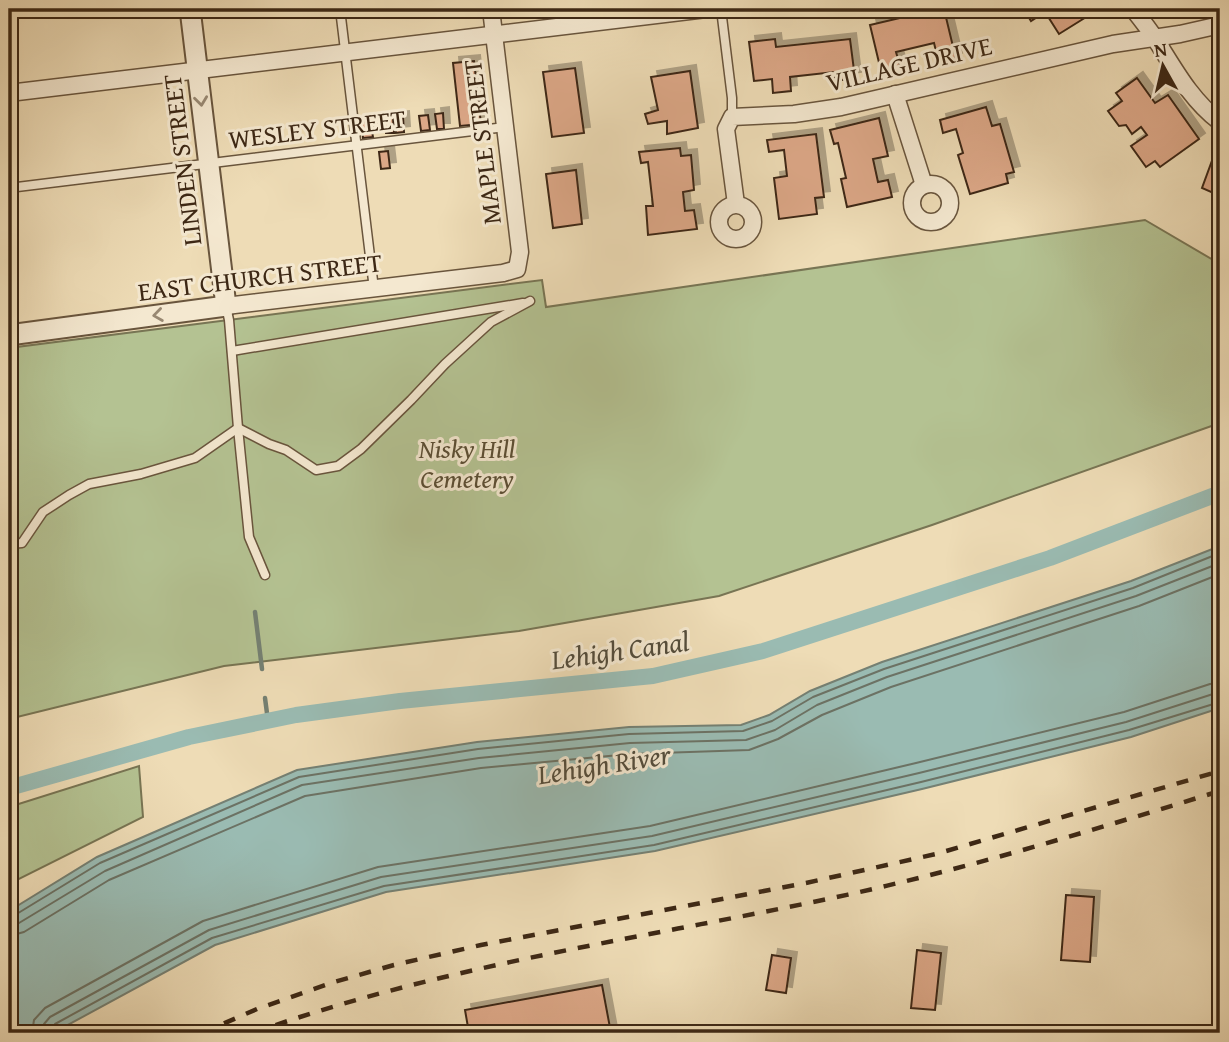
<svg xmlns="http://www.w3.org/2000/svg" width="1229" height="1042" font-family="'Gentium Book Plus',serif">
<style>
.green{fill:#b4c292;stroke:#787554;stroke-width:2}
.water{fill:#9abbb2;stroke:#758073;stroke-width:2}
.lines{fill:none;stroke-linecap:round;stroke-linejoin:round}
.shore{stroke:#6c7264;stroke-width:2}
.stream{stroke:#758073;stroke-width:4.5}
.canal{stroke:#9abbb2;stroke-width:16}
.building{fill:#dca787;stroke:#3d2815;stroke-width:2;filter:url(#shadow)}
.service-casing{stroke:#69553d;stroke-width:11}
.minor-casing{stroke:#69553d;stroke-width:19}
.tertiary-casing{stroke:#69553d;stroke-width:23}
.service{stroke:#f4e8d0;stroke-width:8}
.minor{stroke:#f4e8d0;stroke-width:16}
.tertiary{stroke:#f4e8d0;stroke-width:19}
.rail{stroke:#3d2815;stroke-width:4.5;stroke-dasharray:12 12;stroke-linecap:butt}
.oneway{stroke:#988872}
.labels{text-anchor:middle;stroke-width:6;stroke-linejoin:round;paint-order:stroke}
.street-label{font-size:26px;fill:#3d2815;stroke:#f4e8d0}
.park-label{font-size:26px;font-style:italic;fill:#5b4e34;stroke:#f4e8d0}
.water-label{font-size:28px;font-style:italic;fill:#544d3c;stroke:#f4e8d0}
</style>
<defs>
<filter id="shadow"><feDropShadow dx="6" dy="-6" stdDeviation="0" flood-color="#0004"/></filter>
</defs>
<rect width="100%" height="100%" fill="#eedcb6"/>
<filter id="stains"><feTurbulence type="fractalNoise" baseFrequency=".00286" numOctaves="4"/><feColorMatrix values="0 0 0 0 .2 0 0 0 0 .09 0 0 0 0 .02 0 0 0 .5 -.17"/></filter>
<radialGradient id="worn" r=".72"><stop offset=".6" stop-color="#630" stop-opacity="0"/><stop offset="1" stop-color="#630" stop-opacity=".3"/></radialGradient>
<g class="green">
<path d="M1145,220L1220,264V423L932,525L719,596L519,631L224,666L9,719V348L542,280L546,307Z"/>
<path d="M139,766L143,817L9,884V807Z"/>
</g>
<path class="water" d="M1220,546V708L1131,737L922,789L655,851L386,892L215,945L53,1033H9V911L97,857L297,770L477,742L629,727L741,725L769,715L810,691L882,662L1131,581Z"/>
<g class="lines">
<g class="shore">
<path d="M9,916L15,915L100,863L299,777L478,749L629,734L743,731L772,721L813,697L884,669L1133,588L1220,553"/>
<path d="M9,925L19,923L105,871L302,785L479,758L630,743L746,740L775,730L817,705L887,677L1136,596L1220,563"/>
<path d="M9,936L24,932L109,880L305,796L481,768L630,754L749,750L778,739L822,715L891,687L1139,606L1220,574"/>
<path d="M32,1033L34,1020L45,1008L203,921L378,867L650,826L916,763L1124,712L1210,684L1220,683"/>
<path d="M42,1033L44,1024L50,1017L209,930L381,877L652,836L919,773L1126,722L1213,694L1220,693"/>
<path d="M51,1033L52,1028L55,1024L212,938L384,886L654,845L921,782L1129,730L1220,702"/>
</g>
<g class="stream">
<path d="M255,612L262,669"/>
<path d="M265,698L268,721"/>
</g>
<path class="canal" d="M9,788L189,737L296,715L400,701L653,676L763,651L1050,558L1220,493"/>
</g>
<g class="building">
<path d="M938,9H944L956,59L939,63L934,43L896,52L900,66L881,71L870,25Z"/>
<path d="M1028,9H1099L1059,34L1045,12L1031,21L1025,11Z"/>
<path d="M775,39L776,47L850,39L855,78L835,81L834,72L790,77L791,91L773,93L772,79L754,81L749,42Z"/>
<path d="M474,61L481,124L460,126L453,63Z"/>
<path d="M575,68L584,133L552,137L543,72Z"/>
<path d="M690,71L698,128L667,134V121L648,124L645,114L658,110L651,77Z"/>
<path d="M1137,78L1155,103L1168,95L1199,139L1160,167L1155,161L1146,167L1131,146L1147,135L1141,127L1132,134L1126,125L1119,126L1108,111L1122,101L1116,93Z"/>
<path d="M986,107L992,126L1000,124L1014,172L1006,174L1008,183L970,194L958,155L963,153L956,129L943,133L940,120Z"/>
<path d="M443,113L444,129H437L435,114Z"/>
<path d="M428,115L430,130L421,131L419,116Z"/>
<path d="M403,117L404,132L396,133L394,118Z"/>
<path d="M384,118H393L394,133H386Z"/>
<path d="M879,118L888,156L873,159L878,182L888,180L892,197L847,207L841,179L846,178L838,143L834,144L830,130Z"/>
<path d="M370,121L373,137L363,138L361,122Z"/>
<path d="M816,134L824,197L815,198L817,214L779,219L774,178L787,176L784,150L769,152L767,140Z"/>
<path d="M1217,147L1220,149V204L1214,202L1216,194L1202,188Z"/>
<path d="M680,148L681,156L691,155L694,190L683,192L685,211L694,210L697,229L648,235L646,206H653L648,162L641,163L639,152Z"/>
<path d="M388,151L390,168L381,169L379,152Z"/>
<path d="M576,170L582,224L553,228L546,174Z"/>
<path d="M1066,895L1094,897L1090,962L1061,960Z"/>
<path d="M917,950L941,953L935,1010L911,1008Z"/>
<path d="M772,955L791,958L786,993L766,990Z"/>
<path d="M602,985L611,1033H469L465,1010Z"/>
</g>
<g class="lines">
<g class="service-casing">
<g id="service">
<path d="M340,9L374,289"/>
<path d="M721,9L732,98V117"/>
<path d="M9,188L505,127"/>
<path d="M226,306L229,320L238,428L249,537L265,575"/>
<path d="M232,351L523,303"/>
<path d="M9,544L22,543L43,512L69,495L89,484L141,474L195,458L238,428L269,444L286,450L316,470L338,466L361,449L411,400L445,364L491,322L530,301"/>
</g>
</g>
<g class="minor-casing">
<g id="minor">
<path d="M1133,9C1141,19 1149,29 1156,40C1175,70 1191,100 1220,122"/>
<path d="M9,93L706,9"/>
<path d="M895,94L924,185"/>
<circle cx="931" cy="203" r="19"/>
<path d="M736,204L726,129L732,117L794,114L841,107L1113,44L1180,34L1220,25"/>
<circle cx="736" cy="222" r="17"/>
<path d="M226,306L503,273L517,269L520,252L491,9"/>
</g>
</g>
<g class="tertiary-casing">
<path id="tertiary" d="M9,335L226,306L190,9"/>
</g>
<use href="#service" class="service"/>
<use href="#minor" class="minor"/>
<use href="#tertiary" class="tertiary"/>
<g class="rail">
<path d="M202,1033L257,1009L334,982L394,965L481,945L806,883L936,854L1220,771"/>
<path d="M253,1033C434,968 625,941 813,902C951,874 1086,832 1220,791"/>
</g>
</g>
<defs><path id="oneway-chevron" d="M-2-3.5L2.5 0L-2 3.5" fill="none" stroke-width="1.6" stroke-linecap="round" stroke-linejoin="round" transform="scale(1.75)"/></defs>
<g class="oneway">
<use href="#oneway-chevron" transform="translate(201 101) rotate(83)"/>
<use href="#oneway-chevron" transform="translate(158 315) rotate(172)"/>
</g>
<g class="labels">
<g class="street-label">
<text transform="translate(909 64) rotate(-13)" y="9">VILLAGE DRIVE</text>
<text transform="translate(317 129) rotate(-7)" y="9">WESLEY STREET</text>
<text transform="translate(482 142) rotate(-97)" y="9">MAPLE STREET</text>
<text transform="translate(182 160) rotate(-97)" y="9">LINDEN STREET</text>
<text transform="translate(260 277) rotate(-7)" y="9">EAST CHURCH STREET</text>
</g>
<g class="park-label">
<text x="467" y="458">Nisky Hill<tspan x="467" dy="30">Cemetery</tspan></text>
</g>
<g class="water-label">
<text transform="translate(620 650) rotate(-8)" y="10">Lehigh Canal</text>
<text transform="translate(604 764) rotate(-9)" y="10">Lehigh River</text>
</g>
</g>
<rect width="1229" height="1042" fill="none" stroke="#eedcb6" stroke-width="35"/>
<rect x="10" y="10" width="1208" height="1021" fill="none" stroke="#3d2815" stroke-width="3.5"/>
<rect x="18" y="18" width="1194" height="1007" fill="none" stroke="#3d2815" stroke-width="2"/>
<g transform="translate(1163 66) rotate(352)" stroke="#f4e8d0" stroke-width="5" paint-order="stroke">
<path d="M0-5L12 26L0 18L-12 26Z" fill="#3d2815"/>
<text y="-10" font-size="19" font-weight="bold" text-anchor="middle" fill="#3d2815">N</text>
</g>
<rect width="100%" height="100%" filter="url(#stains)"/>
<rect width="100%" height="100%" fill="url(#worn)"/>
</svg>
